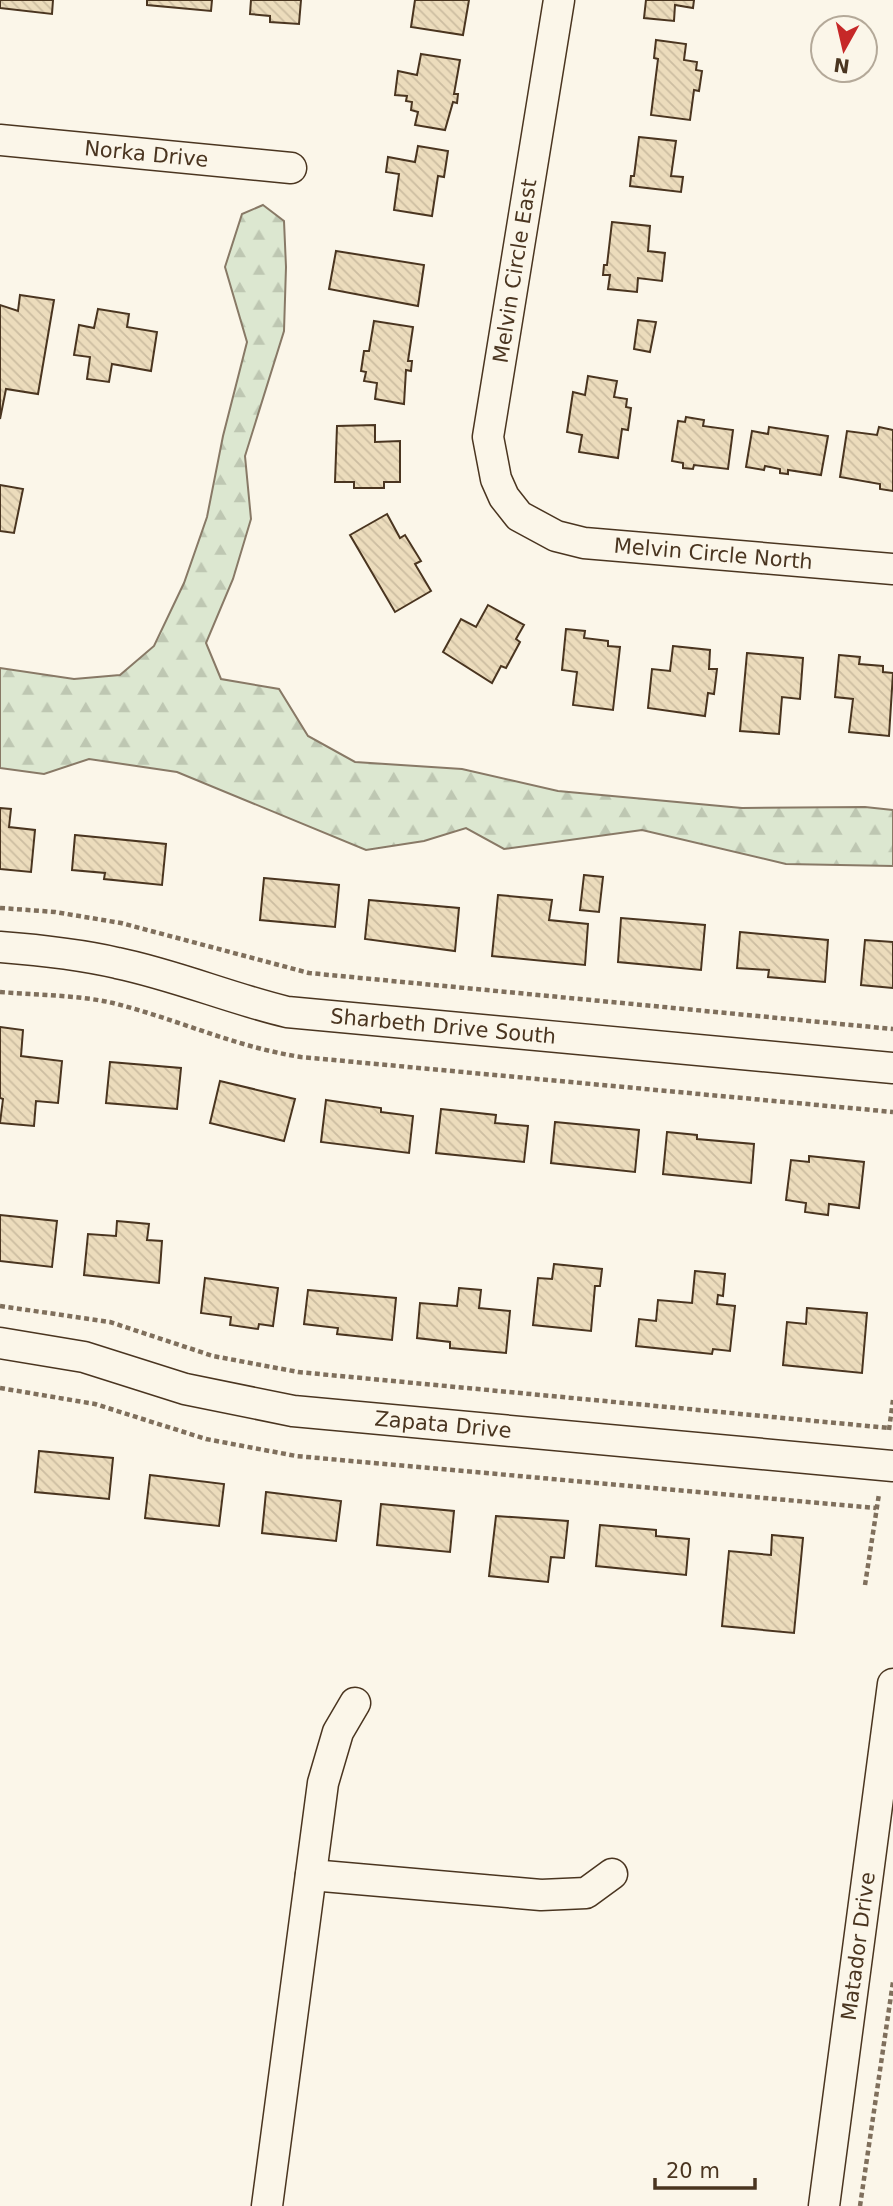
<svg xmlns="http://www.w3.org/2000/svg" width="893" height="2206" font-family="'DejaVu Sans',sans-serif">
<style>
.forest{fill:url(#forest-firs);stroke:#887966;stroke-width:2}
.building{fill:url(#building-back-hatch);stroke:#4a3520;stroke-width:2}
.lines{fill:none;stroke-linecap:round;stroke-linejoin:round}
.minor-casing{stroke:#4a3520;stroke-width:33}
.path{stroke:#7f6f5c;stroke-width:4.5;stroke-dasharray:5 3.5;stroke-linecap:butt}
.minor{stroke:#fbf6e9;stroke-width:30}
.labels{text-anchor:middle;stroke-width:5;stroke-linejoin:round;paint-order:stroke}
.street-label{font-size:21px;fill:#4a3520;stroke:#fbf6e9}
</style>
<defs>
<pattern id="forest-firs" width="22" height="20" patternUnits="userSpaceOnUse" patternTransform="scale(1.75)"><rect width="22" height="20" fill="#dce7d0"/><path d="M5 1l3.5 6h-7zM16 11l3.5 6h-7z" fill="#bec7b2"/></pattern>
<pattern id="building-back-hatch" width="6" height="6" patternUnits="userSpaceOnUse" patternTransform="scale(1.75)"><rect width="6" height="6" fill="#ecdcbc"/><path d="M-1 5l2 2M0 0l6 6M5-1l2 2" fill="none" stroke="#ccbda1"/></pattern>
</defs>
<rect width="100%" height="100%" fill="#fbf6e9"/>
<path class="forest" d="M263,205L284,221L286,267L284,331L245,456L251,519L233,579L206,643L221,679L279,689L308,736L355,762L462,769L558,791L742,808L865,807L893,810V866L786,864L642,830L504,849L466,828L424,841L366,850L177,772L89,759L44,774L0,768V668L74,679L120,675L154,646L184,583L207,517L223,436L247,342L225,267L242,214Z"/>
<g class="building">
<path d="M0,0H53L52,14L0,8Z"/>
<path d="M147,0H212L211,11L147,5Z"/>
<path d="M251,0H301L299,24L270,22V16L250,14Z"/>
<path d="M415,0H469L463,35L411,27Z"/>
<path d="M646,0H694L693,8L675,5L674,21L644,18Z"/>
<path d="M656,40L686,44L684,60L697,62L696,70L702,71L699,91L694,90L690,120L651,115L658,59L654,58Z"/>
<path d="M421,54L460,60L454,94H458L457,103L453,102L445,130L415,125L418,112L411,110L412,102L406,101L407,96L395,95L398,71L417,75Z"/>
<path d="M639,137L676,141L671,176L683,177L681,192L630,186L631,176H634Z"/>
<path d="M418,146L448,151L444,177L438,176L432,216L394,210L399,174L386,172L388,157L415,162Z"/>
<path d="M612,222L650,226L648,251L665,253L662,281L638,278L637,292L608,289L610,275H603L604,265H607Z"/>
<path d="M336,251L424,265L418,306L329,289Z"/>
<path d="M20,295L54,300L38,394L6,389L0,419V305L18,311Z"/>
<path d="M98,309L129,314L127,327L157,332L151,371L112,364L109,382L87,379L90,357L74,355L79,325L94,328Z"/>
<path d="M638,320L656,322L650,352L634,349Z"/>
<path d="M374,321L413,327L408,361H412L411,371L406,370L404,404L375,399L377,383L364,381L366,372L361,371L364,351H369Z"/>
<path d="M588,376L617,381L614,397L627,399L626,407L631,408L628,430L622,429L618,458L579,452L582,435L567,432L573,392L585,395Z"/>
<path d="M686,417L704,420L703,426L733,430L728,469L694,465L693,469L683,468V463L672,461L678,421L685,422Z"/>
<path d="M375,425V442L400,441V482H384V488H354V482H335L337,426Z"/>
<path d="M769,427L828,436L821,475L788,470V474L780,473V469L765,466L764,470L746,467L752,431L768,434Z"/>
<path d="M879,427L893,430V491L880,489V484L840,477L847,431L877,435Z"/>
<path d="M0,485L23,489L14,533L0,531Z"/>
<path d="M387,514L400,538L405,535L421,561L415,564L431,591L395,612L350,535Z"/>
<path d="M488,605L524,625L516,639L520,642L506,668L501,666L492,683L443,652L461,619L476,627Z"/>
<path d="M566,629L585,631L584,638L608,641V646L620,647L613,710L573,705L577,672L562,670Z"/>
<path d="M673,646L710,650L709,669H717L714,694L708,693L705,716L648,708L652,669L670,671Z"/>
<path d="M747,653L803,658L800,699L782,697L779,734L740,731Z"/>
<path d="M839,655L860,657L859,664L883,666V672L893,673L889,736L849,732L853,699L835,697Z"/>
<path d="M0,808L11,809L9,827L35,830L31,872L0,869Z"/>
<path d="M75,835L166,844L162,885L104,879L105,873L72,870Z"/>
<path d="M584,875L603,877L599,912L580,910Z"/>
<path d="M264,878L339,885L335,927L260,920Z"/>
<path d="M498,895L552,900L549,920L588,924L585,965L492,956Z"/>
<path d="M369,900L459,908L455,951L365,939Z"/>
<path d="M621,918L705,925L701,970L618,962Z"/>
<path d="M740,932L828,940L825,982L768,977L769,970L737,968Z"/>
<path d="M865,940L893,942V988L861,985Z"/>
<path d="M0,1027L23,1030L21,1056L62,1061L58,1103L36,1101L34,1126L0,1123L3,1099L0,1098Z"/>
<path d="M110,1062L181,1068L177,1109L106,1103Z"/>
<path d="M220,1081L295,1099L284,1141L210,1123Z"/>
<path d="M326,1100L381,1108V1112L413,1116L409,1153L321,1142Z"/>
<path d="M441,1109L496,1115L495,1123L528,1126L524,1162L436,1153Z"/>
<path d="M555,1122L639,1130L635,1172L551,1163Z"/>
<path d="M667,1132L697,1135V1139L754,1144L751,1183L663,1174Z"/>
<path d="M809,1156L864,1162L859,1208L829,1204L828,1215L805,1212L806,1203L786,1200L791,1160L809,1162Z"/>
<path d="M0,1215L57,1221L52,1267L0,1261Z"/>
<path d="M117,1221L149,1224L147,1240L162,1241L159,1283L84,1275L88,1234L116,1236Z"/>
<path d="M554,1264L602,1269L600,1286H595L591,1331L533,1325L538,1278L552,1279Z"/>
<path d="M695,1271L725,1274L723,1296L718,1295L717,1304L735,1306L730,1351L713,1349L712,1354L636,1346L639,1319L656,1321L658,1300L692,1303Z"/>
<path d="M205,1278L278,1288L273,1326L259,1324L258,1329L230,1325L231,1317L201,1313Z"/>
<path d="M459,1288L481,1290L479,1308L510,1311L506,1353L450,1348V1342L417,1338L420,1303L457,1306Z"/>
<path d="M308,1290L396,1298L392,1340L337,1334L338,1328L304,1324Z"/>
<path d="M807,1308L867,1313L862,1373L783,1365L787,1322L806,1324Z"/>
<path d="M39,1451L113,1458L109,1499L35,1492Z"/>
<path d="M150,1475L224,1484L219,1526L145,1518Z"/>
<path d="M266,1492L341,1501L336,1541L262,1533Z"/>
<path d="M381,1504L454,1511L450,1552L377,1545Z"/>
<path d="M496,1516L568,1521L564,1558L551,1557L548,1582L489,1576Z"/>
<path d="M600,1525L656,1530V1536L689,1539L686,1575L596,1566Z"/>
<path d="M772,1535L803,1538L794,1633L722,1626L729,1551L771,1555Z"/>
</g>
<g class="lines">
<g class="minor-casing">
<g id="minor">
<path id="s1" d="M559,0L488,437L496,479L504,497L519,516L556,536L584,543L893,569"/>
<path id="s2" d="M0,140L291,168"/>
<path id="s3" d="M0,947C39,950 78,954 117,963C175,975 229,998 287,1012L893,1068"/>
<path id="s4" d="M0,1343L84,1357L185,1389L293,1411L893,1466"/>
<path d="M311,1875L541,1895L586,1893L612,1874"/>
<path d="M267,2206L323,1783L338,1732L355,1703"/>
<path id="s5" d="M824,2206L893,1684"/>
</g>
</g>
<g class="path">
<path d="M0,908L55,912L121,923L309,973L893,1029"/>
<path d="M0,992C37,995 78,995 113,1003C177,1019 235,1047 301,1057L893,1112"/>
<path d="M0,1306L110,1322L213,1356L298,1372L889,1428"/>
<path d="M0,1388L95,1404L206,1439L296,1456L876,1508"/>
<path d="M889,1430L893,1400"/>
<path d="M865,1585L879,1494"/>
<path d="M860,2206L893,1982"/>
</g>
<use href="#minor" class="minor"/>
</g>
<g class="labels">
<g class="street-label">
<text dy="7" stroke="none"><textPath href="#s2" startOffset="147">Norka Drive</textPath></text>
<text transform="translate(515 271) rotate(-81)" y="7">Melvin Circle East</text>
<text dy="7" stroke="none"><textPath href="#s1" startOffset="730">Melvin Circle North</textPath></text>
<text dy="7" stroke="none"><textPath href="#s3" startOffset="452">Sharbeth Drive South</textPath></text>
<text dy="7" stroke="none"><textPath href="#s4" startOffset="452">Zapata Drive</textPath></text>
<text dy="7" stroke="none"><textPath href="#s5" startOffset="262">Matador Drive</textPath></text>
</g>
</g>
<g transform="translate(844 49) rotate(188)"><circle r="33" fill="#fbf6e9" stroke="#b4a999" stroke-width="2"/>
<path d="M0-5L12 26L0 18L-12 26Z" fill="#c62828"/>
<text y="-10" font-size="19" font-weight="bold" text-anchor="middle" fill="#4a3520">N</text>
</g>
<path d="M655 2178v10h100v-10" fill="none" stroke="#4a3520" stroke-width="3.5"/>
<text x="666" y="2178" font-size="21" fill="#4a3520" stroke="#fbf6e9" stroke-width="5" paint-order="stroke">20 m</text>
</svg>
